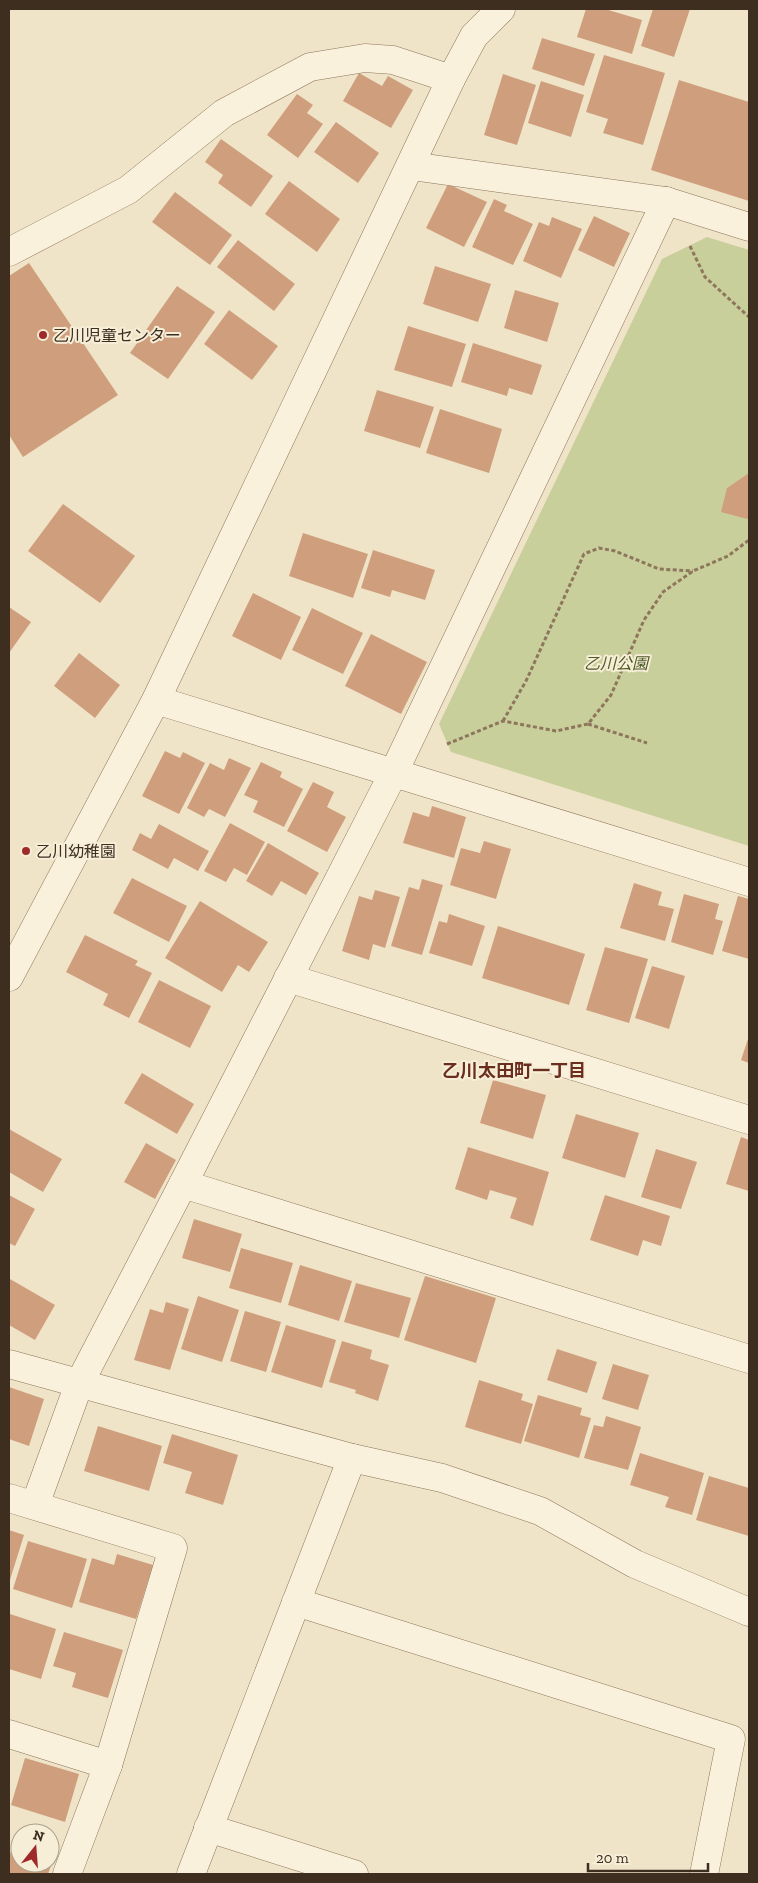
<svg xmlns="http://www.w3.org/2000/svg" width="758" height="1883" font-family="'Zilla Slab','Noto Sans JP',serif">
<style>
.green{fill:#c9cf9b}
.building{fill:#cf9f7d}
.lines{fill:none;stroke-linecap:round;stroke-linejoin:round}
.minor-casing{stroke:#8d765c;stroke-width:29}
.path{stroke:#8d765c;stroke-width:3;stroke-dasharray:4 2.5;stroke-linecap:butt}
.minor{stroke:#faf1dc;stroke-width:28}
.poi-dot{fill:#9e2a2b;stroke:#f7eed8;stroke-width:2}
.labels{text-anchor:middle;stroke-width:4;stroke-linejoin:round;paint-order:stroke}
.poi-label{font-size:16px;fill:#3d2e20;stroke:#f7eed8;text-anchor:start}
.park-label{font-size:16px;font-style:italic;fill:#4d5a26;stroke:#f7eed8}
.neighbourhood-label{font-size:18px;font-weight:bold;fill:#6b2e1e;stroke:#f7eed8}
</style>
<rect width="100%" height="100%" fill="#f0e4c8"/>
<path class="green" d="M707,237L749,250V846L451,752L439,724L662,259Z"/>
<g class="building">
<path d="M586,9H605L642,20L632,54L577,37Z"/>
<path d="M653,9H690L674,57L641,46Z"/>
<path d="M542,38L595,54L584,86L532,69Z"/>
<path d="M604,55L665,73L643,145L603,133L608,119L586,112Z"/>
<path d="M359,73L382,86L388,76L413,90L391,128L343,101Z"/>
<path d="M503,74L536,85L517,145L484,135Z"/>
<path d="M679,80L749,102V201L651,170Z"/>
<path d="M541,81L584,95L571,137L528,123Z"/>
<path d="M297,94L313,105L307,113L323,124L298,158L267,135Z"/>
<path d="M336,122L379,153L358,183L314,152Z"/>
<path d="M221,139L273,176L251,207L218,183L223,175L205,162Z"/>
<path d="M289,181L340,219L317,252L265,214Z"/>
<path d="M448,184L487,202L464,247L426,228Z"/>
<path d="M175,192L232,235L210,265L152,222Z"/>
<path d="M494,199L507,205L504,211L533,224L513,265L472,247Z"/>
<path d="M594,216L630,233L614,267L578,250Z"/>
<path d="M552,217L582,229L561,278L523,261L539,222L549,226Z"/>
<path d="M238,240L295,284L274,311L217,267Z"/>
<path d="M29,263L118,395L23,457L9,435V276Z"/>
<path d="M435,266L491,284L478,322L423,304Z"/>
<path d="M177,286L215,312L168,379L130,353Z"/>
<path d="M515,290L559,303L547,342L504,328Z"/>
<path d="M229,310L278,346L252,380L204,344Z"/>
<path d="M408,326L466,344L452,387L394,370Z"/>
<path d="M473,343L542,365L532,395L509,388L507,396L461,382Z"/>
<path d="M377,390L434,407L420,448L364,431Z"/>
<path d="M440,409L502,429L489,473L426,453Z"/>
<path d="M749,473V518L747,519L721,512L727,488Z"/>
<path d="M63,504L135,556L100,603L28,551Z"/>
<path d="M303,533L368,554L353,598L289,576Z"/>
<path d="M373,550L435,570L425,600L392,590L390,597L361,588Z"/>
<path d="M253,593L301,617L281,660L232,636Z"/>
<path d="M9,607L31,622L9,653Z"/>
<path d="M312,608L363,633L343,674L292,650Z"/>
<path d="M371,634L427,662L401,714L345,686Z"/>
<path d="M79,653L120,685L95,718L54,686Z"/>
<path d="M165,751L180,758L183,752L205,763L179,814L142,796Z"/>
<path d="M229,758L251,768L225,817L209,809L204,817L187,808L210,763L224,770Z"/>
<path d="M261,762L282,772L280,777L303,789L284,827L253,812L258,801L244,795Z"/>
<path d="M313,782L334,792L327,807L346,817L327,852L287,831Z"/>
<path d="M432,806L466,817L454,858L403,843L413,812L429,817Z"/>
<path d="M230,823L265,842L247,875L234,868L226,882L204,871Z"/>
<path d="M159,824L209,851L198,871L174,858L168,869L132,850L140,833L151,839Z"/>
<path d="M484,841L511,849L496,899L450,885L461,848L480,853Z"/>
<path d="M268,843L319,873L306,895L281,881L272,896L246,881Z"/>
<path d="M132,878L187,906L169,942L113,913Z"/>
<path d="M422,879L443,885L422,955L391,946L409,887L419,890Z"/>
<path d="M634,883L662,892L658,905L674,909L665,941L620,928Z"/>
<path d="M375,890L400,897L385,948L373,944L369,960L342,951L359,896L372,900Z"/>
<path d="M684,894L719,904L715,919L723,921L713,955L671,942Z"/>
<path d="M738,896L749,899V959L722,951Z"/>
<path d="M200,901L268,942L249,972L238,965L222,992L165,958Z"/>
<path d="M449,914L485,926L472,966L429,953L439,921L447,923Z"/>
<path d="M498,926L585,954L569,1005L482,978Z"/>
<path d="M85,935L138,961L135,965L152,973L129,1018L103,1005L108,994L66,972Z"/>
<path d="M605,947L648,959L629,1023L586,1010Z"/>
<path d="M652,966L685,976L669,1029L635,1018Z"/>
<path d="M159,980L211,1006L190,1048L138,1022Z"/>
<path d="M749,1036V1063L741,1060Z"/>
<path d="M142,1073L194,1104L177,1134L124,1103Z"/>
<path d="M493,1080L546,1095L533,1139L480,1123Z"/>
<path d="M576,1114L639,1133L625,1178L562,1158Z"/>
<path d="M9,1129L62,1159L43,1192L9,1172Z"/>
<path d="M741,1137L749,1140V1191L726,1184Z"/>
<path d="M146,1143L176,1160L155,1199L124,1182Z"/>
<path d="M468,1147L549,1172L533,1226L510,1218L517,1198L490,1190L487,1200L455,1189Z"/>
<path d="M656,1149L697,1162L681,1209L641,1197Z"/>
<path d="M9,1195L35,1209L15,1246L9,1243Z"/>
<path d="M605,1195L670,1216L661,1246L643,1240L638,1256L590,1240Z"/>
<path d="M194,1219L242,1234L230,1272L182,1258Z"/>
<path d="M241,1248L293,1263L281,1303L229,1288Z"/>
<path d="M300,1265L352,1281L339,1321L288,1305Z"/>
<path d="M425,1276L496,1298L476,1363L404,1340Z"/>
<path d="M10,1279L55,1305L35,1340L9,1325V1281Z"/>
<path d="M356,1283L411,1298L399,1338L344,1322Z"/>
<path d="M198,1296L239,1310L222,1362L181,1349Z"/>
<path d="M166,1302L189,1309L170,1370L134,1360L150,1309L163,1313Z"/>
<path d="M245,1311L281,1322L266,1372L230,1361Z"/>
<path d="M286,1325L336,1340L322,1388L271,1372Z"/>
<path d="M342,1341L372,1350L370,1359L389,1365L378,1401L355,1393L356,1390L329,1382Z"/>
<path d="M557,1349L597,1362L587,1393L547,1380Z"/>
<path d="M613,1364L649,1375L638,1410L602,1399Z"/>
<path d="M479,1380L523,1394L521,1400L533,1404L521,1444L465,1427Z"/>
<path d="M9,1387L44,1399L29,1446L9,1439Z"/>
<path d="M538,1395L582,1408L580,1415L591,1418L579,1458L524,1441Z"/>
<path d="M606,1416L641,1427L628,1470L584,1458L594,1425L603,1427Z"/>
<path d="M98,1426L162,1446L149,1491L84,1471Z"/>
<path d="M172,1434L238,1455L223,1505L185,1493L192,1472L163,1463Z"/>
<path d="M640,1453L704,1473L692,1515L665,1507L669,1497L630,1485Z"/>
<path d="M709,1476L749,1488V1536L696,1520Z"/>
<path d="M9,1530L24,1535L9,1583Z"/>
<path d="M28,1541L87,1559L72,1608L13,1589Z"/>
<path d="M117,1554L153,1565L136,1619L79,1602L92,1558L114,1565Z"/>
<path d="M10,1614L56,1629L41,1679L9,1669Z"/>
<path d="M64,1632L123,1650L108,1698L72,1687L76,1673L53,1666Z"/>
<path d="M25,1758L79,1774L65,1822L11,1805Z"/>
<path d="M9,1852L20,1856V1863H42L51,1866L48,1874H9Z"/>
</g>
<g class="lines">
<g class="minor-casing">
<g id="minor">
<path d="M411,166L666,201L749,227"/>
<path d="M9,252L128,190L224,113L310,67L365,58L393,60L451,79"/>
<path d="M156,700L749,882"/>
<path d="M9,977L156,700L451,79L474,36L501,9"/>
<path d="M288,978L749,1120"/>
<path d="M183,1184L749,1359"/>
<path d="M9,1364L352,1458L442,1478L540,1511L635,1564L749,1612"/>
<path d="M9,1498L173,1548L108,1765L67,1874"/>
<path d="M35,1505L79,1384L183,1184L394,772L666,201"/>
<path d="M296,1602L731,1739L704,1874"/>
<path d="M9,1734L108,1765"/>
<path d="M208,1828L354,1874"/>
<path d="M191,1874L352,1458"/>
</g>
</g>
<g class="path">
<path d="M690,246L705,277L749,317"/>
<path d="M503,721L526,681L584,554L599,548L615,551L659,569L693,571"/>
<path d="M588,724L647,743"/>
<path d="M447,744L503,721L556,731L588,724L611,695L644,620L663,592L693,571L728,556L749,540"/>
</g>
<use href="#minor" class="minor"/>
</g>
<g class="poi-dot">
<circle cx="43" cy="335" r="5"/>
<circle cx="26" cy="851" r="5"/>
</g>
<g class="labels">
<g class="poi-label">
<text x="53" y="341">乙川児童センター</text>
<text x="36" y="857">乙川幼稚園</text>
</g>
<g class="park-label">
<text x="616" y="669">乙川公園</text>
</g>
<g class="neighbourhood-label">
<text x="514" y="1077">乙川太田町一丁目</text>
</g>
</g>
<rect width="758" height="1883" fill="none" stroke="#3d2e20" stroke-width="20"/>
<g transform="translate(35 1848) rotate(17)"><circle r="24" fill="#f7eed8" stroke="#ada18e"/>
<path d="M0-4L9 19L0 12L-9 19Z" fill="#9e2a2b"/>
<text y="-8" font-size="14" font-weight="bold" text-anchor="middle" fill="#3d2e20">N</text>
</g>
<path d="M588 1863v8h120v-8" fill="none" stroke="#3d2e20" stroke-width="2.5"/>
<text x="596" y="1863" font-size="15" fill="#3d2e20" stroke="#f7eed8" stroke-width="4" paint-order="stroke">20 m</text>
</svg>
